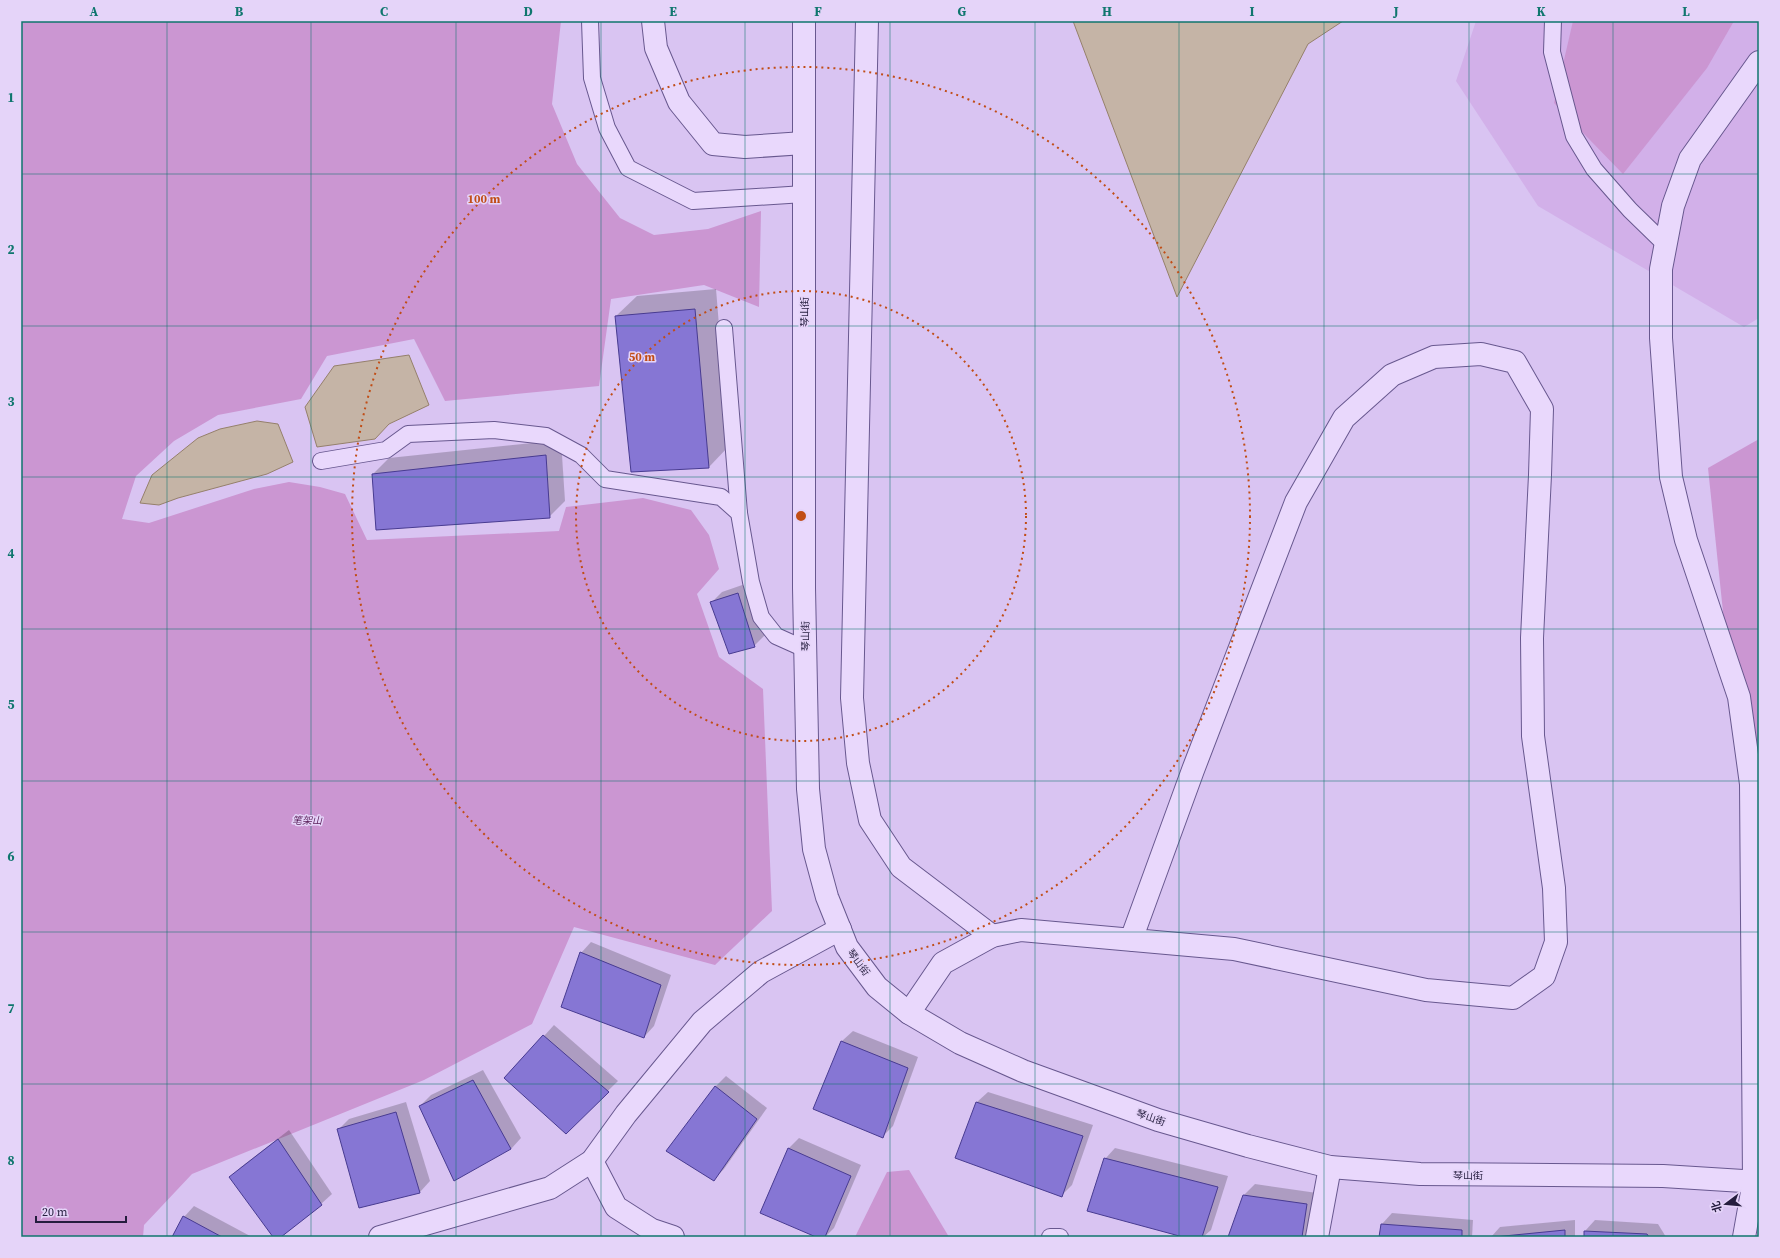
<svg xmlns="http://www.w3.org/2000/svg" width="1780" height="1258" font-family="'Source Serif 4','Noto Sans SC',serif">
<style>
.farmland{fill:#d2b0e9}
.green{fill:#cb96d2}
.water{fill:#c5b4a6;stroke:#95806b}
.shadow{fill:#0003}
.building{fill:#8676d4;stroke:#483b91}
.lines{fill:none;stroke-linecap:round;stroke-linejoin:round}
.service-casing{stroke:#68588f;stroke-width:18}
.minor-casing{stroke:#68588f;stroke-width:24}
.tertiary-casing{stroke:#68588f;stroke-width:24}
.service{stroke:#e9d8fc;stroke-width:16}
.minor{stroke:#e9d8fc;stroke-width:22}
.tertiary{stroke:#e9d8fc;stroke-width:22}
.grid{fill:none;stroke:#0f766e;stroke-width:1;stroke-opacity:0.55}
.ring{fill:none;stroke:#c14d16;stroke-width:2;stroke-dasharray:2 4}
.labels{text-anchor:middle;stroke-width:3;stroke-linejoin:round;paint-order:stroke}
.street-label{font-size:10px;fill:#251d3e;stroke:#e5d4f9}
.park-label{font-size:10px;font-style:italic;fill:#5c225c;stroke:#e5d4f9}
.centre{fill:#c14d16;stroke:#e5d4f9;stroke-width:2}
.ring-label{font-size:12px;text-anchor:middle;font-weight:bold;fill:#c14d16;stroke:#e5d4f9;stroke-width:3;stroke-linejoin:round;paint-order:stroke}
.neatline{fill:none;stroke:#0f766e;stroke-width:1.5}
.grid-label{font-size:13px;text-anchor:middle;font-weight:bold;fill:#0f766e}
</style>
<rect width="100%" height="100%" fill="#d9c4f2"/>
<path class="farmland" d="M1476,21H1759V318L1744,327L1538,206L1456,81Z"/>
<g class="green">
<path d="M21,21H561L552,104L577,164L620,218L654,235L708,229L761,211L759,307L704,285L611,299L599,386L445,401L414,339L327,356L301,399L218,415L174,441L136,476L122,519L149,523L254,489L289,482L320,487L345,494L367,540L559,531L566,507L643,498L691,510L709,535L719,569L697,594L719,657L763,689L772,911L715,965L574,927L532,1024L424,1080L192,1174L144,1225L143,1237H21Z"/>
<path d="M1573,21H1734L1707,68L1623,174L1554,103Z"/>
<path d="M1759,439V957L1708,468Z"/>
<path d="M909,1170L949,1237H855L887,1172Z"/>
</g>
<g class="water">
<path d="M1073,21H1343L1308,44L1177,297Z"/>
<path d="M409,355L429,405L389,424L375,439L317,447L305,407L334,366Z"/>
<path d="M257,421L278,424L293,462L267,474L178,498L159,505L140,503L152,475L198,438L220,429Z"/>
</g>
<g class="shadow">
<path d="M716,289L729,446L709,467L616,316L637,296Z"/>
<path d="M561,440L565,501L549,517L373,474L389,458Z"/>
<path d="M748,583L765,635L754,646L711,603L722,592Z"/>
<path d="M591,942L671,975L654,1026L644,1037L581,953Z"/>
<path d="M554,1025L618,1081L566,1132L506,1078Z"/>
<path d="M853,1031L918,1057L893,1126L882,1137L815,1108L842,1041Z"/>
<path d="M483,1070L521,1138L511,1149L420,1106L431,1095Z"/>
<path d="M726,1076L767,1108L724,1169L713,1180L667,1151L716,1086Z"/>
<path d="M988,1092L1093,1125L1072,1185L1061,1196L977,1102Z"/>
<path d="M406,1102L430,1181L420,1192L359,1207L339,1129L349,1119Z"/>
<path d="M289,1130L332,1194L321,1204L279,1237H275L231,1177L241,1167Z"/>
<path d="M799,1138L861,1165L834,1228L825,1237H819L788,1149Z"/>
<path d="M1115,1148L1228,1176L1211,1230L1203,1237H1187L1105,1159Z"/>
<path d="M1255,1184L1317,1193L1311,1237H1229L1244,1195Z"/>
<path d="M194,1206L252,1237H173L184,1217Z"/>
<path d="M1392,1213L1473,1220L1472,1237H1380L1382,1224Z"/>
<path d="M1575,1220V1237H1491L1500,1227Z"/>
<path d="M1595,1220L1658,1224L1666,1237H1585V1231Z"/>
</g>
<g class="building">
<path d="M695,309L709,468L631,472L615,316Z"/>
<path d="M546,455L550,518L376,530L372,474Z"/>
<path d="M738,593L755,647L729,654L710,602Z"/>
<path d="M580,952L661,985L644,1038L561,1007Z"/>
<path d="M543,1035L609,1092L566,1134L504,1078Z"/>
<path d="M841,1041L908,1068L883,1138L813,1109Z"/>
<path d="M473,1080L511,1149L454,1181L419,1106Z"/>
<path d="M715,1086L757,1119L714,1181L666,1151Z"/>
<path d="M976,1102L1083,1136L1062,1197L955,1158Z"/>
<path d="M396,1112L420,1193L359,1208L337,1129Z"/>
<path d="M278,1139L322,1205L281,1237H273L229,1177Z"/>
<path d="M788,1148L851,1176L825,1237H816L760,1213Z"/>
<path d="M1104,1158L1218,1187L1202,1237H1183L1087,1211Z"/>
<path d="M1243,1195L1307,1204L1302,1237H1228Z"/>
<path d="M183,1216L222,1237H172Z"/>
<path d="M1381,1224L1462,1230V1237H1379Z"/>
<path d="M1565,1230V1237H1494Z"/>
<path d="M1584,1231L1647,1234L1649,1237H1584Z"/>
</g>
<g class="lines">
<g class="service-casing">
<g id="service">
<path d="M590,21L592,78L607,128L628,168L693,201L804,194"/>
<path d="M1553,21L1552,52L1574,136L1594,169L1630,210L1666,245"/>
<path d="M724,328L739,513"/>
<path d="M321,461L386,450L408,434L494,430L546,436L581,455L605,479L721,497L739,513L751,582L761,617L776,636L805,649"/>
<path d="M1050,1237H1060"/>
</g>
</g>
<g class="minor-casing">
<g id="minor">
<path d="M653,21L656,48L679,102L713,144L745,147L804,143"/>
<path d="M867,21L852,698L858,763L870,820L901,867L992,936"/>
<path d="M909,1013L943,963L992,936L1021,930L1234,949L1426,990L1513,998L1544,976L1556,942L1554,888L1533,736L1532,638L1540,475L1542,409L1515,362L1481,354L1434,357L1392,375L1344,418L1296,502L1193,770L1131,940"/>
<path d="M592,1161L616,1207L652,1230L673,1237"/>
<path d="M1754,1181L1751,784L1739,697L1686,540L1671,477L1661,338V269L1673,206L1690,159L1759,62"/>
<path d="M380,1237L550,1188L592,1161L626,1114L702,1022L761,972L840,929"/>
<path d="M1317,1237L1330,1167"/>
</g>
</g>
<g class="tertiary-casing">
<g id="tertiary">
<path d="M804,21V588L808,789L814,849L827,897L847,947L877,987L909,1013L960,1043L1023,1071L1158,1120L1248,1146L1330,1167L1420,1174L1663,1176L1759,1182"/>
<path d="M1744,1237L1754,1181"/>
</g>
</g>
<use href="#service" class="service"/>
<use href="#minor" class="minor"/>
<use href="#tertiary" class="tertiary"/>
</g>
<path class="grid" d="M167,21V1237M311,21V1237M456,21V1237M601,21V1237M745,21V1237M890,21V1237M1035,21V1237M1179,21V1237M1324,21V1237M1469,21V1237M1613,21V1237M21,174H1759M21,326H1759M21,477H1759M21,629H1759M21,781H1759M21,932H1759M21,1084H1759"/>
<g class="ring">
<circle cx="801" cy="516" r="225"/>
<circle cx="801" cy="516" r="449"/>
</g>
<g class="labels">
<g class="street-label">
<text transform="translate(804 312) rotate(-90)" y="4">琴山街</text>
<text transform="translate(805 636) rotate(-91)" y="4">琴山街</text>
<text transform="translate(859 962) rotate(53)" y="4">琴山街</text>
<text transform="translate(1151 1117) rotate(19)" y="4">琴山街</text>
<text x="1468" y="1179">琴山街</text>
</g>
<g class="park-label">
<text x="307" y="824">笔架山</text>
</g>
</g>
<circle cx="801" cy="516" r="6" class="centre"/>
<g class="ring-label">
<text x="484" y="203">100 m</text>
<text x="642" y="361">50 m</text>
</g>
<rect width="1780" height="1258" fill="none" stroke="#e5d4f9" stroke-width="44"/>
<g transform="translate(1726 1204) rotate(254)" stroke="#e5d4f9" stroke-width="3" paint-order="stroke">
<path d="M0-3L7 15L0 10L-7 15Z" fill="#251d3e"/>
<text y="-6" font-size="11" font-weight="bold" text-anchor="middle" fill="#251d3e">北</text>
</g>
<path d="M36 1216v6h90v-6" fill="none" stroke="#251d3e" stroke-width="2"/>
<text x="42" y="1216" font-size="12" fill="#251d3e" stroke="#e5d4f9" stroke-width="3" paint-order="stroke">20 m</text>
<rect x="22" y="22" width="1736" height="1214" class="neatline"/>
<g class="grid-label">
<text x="94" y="16">A</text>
<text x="239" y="16">B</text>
<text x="384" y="16">C</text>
<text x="528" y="16">D</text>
<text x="673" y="16">E</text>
<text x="818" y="16">F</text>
<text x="962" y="16">G</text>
<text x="1107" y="16">H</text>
<text x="1252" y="16">I</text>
<text x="1396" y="16">J</text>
<text x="1541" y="16">K</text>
<text x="1686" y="16">L</text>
<text x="11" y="102">1</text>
<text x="11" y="254">2</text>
<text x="11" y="406">3</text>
<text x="11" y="558">4</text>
<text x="11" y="709">5</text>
<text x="11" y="861">6</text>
<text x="11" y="1013">7</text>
<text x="11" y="1165">8</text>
</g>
</svg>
